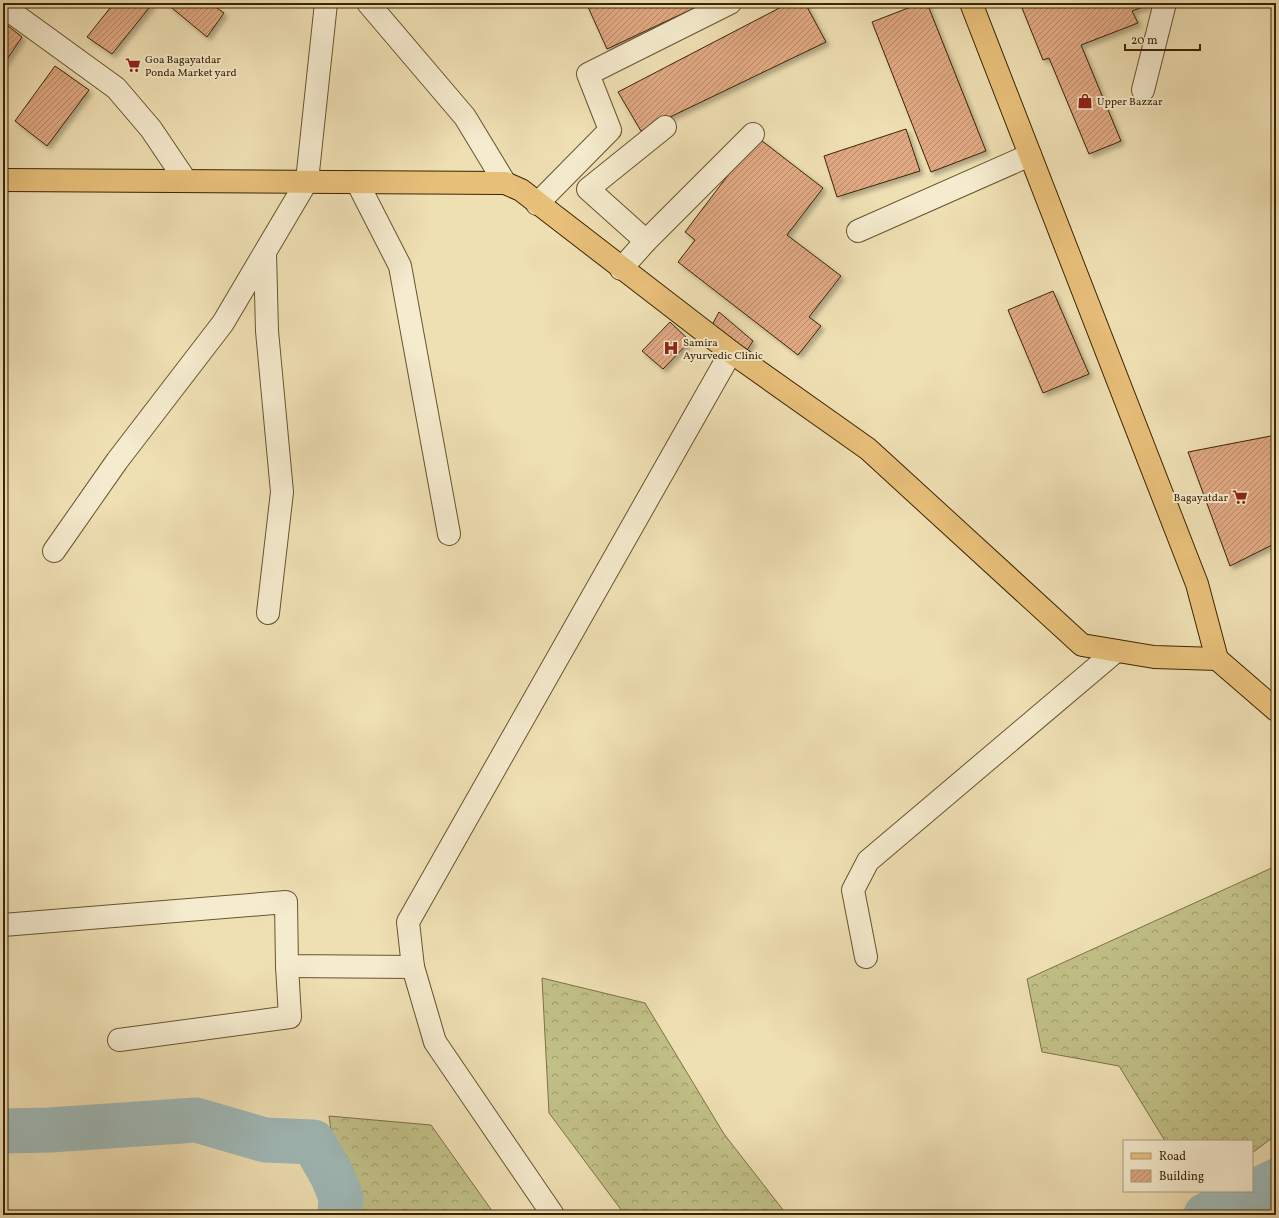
<svg xmlns="http://www.w3.org/2000/svg" width="1279" height="1218" font-family="Vollkorn,serif">
<style>
.forest{fill:url(#forest-crowns);stroke:#7e7244}
.lines{fill:none;stroke-linecap:round;stroke-linejoin:round}
.river{stroke:#a0bab9;stroke-width:45}
.building{fill:url(#building-hatch);stroke:#3b2502;filter:url(#shadow)}
.minor-casing{stroke:#68542e;stroke-width:24}
.major-casing{stroke:#3b2502;stroke-width:24}
.minor{stroke:#f5ebce;stroke-width:22}
.major{stroke:#e8c07a;stroke-width:22}
.labels{text-anchor:middle;stroke-width:4;stroke-linejoin:round;paint-order:stroke}
.poi-label{font-size:11px;fill:#3b2502;stroke:#f5ebce;text-anchor:start}
</style>
<defs>
<pattern id="forest-crowns" width="20" height="18" patternUnits="userSpaceOnUse"><rect width="20" height="18" fill="#c1c087"/><path d="M2 6a3 3 0 1 1 6 0M12 15a3 3 0 1 1 6 0" fill="none" stroke="#9e9c6c"/></pattern>
<pattern id="building-hatch" width="6" height="6" patternUnits="userSpaceOnUse"><rect width="6" height="6" fill="#e0a983"/><path d="M-1 1l2-2M0 6l6-6M5 7l2-2" fill="none" stroke="#b78969"/></pattern>
<filter id="shadow"><feDropShadow dx="3.5" dy="3.5" stdDeviation="2" flood-color="#0004"/></filter>
</defs>
<rect width="100%" height="100%" fill="#efe0b4"/>
<filter id="stains"><feTurbulence type="fractalNoise" baseFrequency=".005" numOctaves="4"/><feColorMatrix values="0 0 0 0 .2 0 0 0 0 .09 0 0 0 0 .02 0 0 0 .5 -.17"/></filter>
<radialGradient id="worn" r=".72"><stop offset=".6" stop-color="#630" stop-opacity="0"/><stop offset="1" stop-color="#630" stop-opacity=".3"/></radialGradient>
<g class="forest">
<path d="M1276,866V1135L1252,1153V1141H1165L1119,1066L1042,1052L1027,979Z"/>
<path d="M542,978L645,1003L724,1134L787,1215H625L549,1113Z"/>
<path d="M329,1116L431,1125L495,1215H342Z"/>
</g>
<g class="lines">
<g class="river">
<path d="M3,1131L50,1130L196,1120L265,1140L313,1142L332,1175L341,1197L340,1215"/>
<path d="M1206,1215L1276,1181"/>
</g>
</g>
<g class="building">
<path d="M114,3H153L112,54L87,37Z"/>
<path d="M166,3H210L224,13L207,37Z"/>
<path d="M596,3H705L607,49L588,7Z"/>
<path d="M789,3H805L826,42L641,131L618,92Z"/>
<path d="M921,3H927L986,151L931,172L872,22Z"/>
<path d="M1020,3H1154L1132,11L1138,23L1081,45L1121,141L1089,154L1049,58L1043,60Z"/>
<path d="M3,22L22,37L3,65Z"/>
<path d="M55,66L89,90L47,146L15,121Z"/>
<path d="M906,129L920,171L837,197L824,156Z"/>
<path d="M757,137L823,188L787,235L841,276L809,317L821,326L798,355L678,262L695,240L685,232Z"/>
<path d="M1053,291L1089,374L1043,393L1008,310Z"/>
<path d="M719,312L753,341L743,356L711,327Z"/>
<path d="M670,322L690,341L663,369L642,351Z"/>
<path d="M1276,435V543L1230,566L1188,452Z"/>
</g>
<g class="lines">
<g class="minor-casing">
<g id="minor">
<path d="M368,3L465,117L505,183"/>
<path d="M3,6L116,88L151,129L186,181"/>
<path d="M1143,90L1165,3"/>
<path d="M357,182L400,266L449,534"/>
<path d="M537,204L610,130L588,74L730,3"/>
<path d="M858,231L1030,155"/>
<path d="M646,241L588,189L665,127"/>
<path d="M265,253L267,331L282,492L268,613"/>
<path d="M621,269L646,241L753,134"/>
<path d="M54,551L117,461L223,323L307,181L326,3"/>
<path d="M3,925L286,902L287,966L413,967"/>
<path d="M866,957L853,890L868,861L1116,651"/>
<path d="M119,1040L290,1017L287,966"/>
<path d="M553,1215L435,1042L413,967L408,922L731,352"/>
</g>
</g>
<g class="major-casing">
<g id="major">
<path d="M971,3L1197,584L1217,659L1276,710"/>
<path d="M3,180L505,183L521,190L731,352L868,449L1082,645L1154,657L1217,659"/>
</g>
</g>
<use href="#minor" class="minor"/>
<use href="#major" class="major"/>
</g>
<defs>
<g id="supermarket-bare" transform="scale(1.2)"><path d="M-6-5.5h2.5l.6 2H6L4.5 2H-2.5L-4.4-4H-6ZM-1.5 3.2a1.3 1.3 0 1 0 .1 0ZM3 3.2a1.3 1.3 0 1 0 .1 0Z" fill="#8f2418" stroke="#f5ebce" stroke-width="2.5" paint-order="stroke"/></g>
<g id="shop-bare" transform="scale(1.2)"><path d="M-5-2.5h2.3a2.7 3.5 0 0 1 5.4 0H5L5.5 6h-11ZM-1.5-2.5h3a1.5 2.3 0 0 0-3 0Z" fill="#8f2418" stroke="#f5ebce" stroke-width="2.5" paint-order="stroke"/></g>
<g id="hospital-bare" transform="scale(1.2)"><path d="M-5-5h3v3.5h4V-5h3V5h-3V1.5h-4V5h-3Z" fill="#8f2418" stroke="#f5ebce" stroke-width="2.5" paint-order="stroke"/></g>
</defs>
<g fill-rule="evenodd">
<use href="#supermarket-bare" x="133" y="65"/>
<use href="#shop-bare" x="1085" y="101"/>
<use href="#hospital-bare" x="671" y="348"/>
<use href="#supermarket-bare" x="1240" y="497"/>
</g>
<g class="labels">
<g class="poi-label">
<text x="145" y="63">Goa Bagayatdar<tspan x="145" dy="13">Ponda Market yard</tspan></text>
<text x="1097" y="105">Upper Bazzar</text>
<text x="683" y="346">Samira<tspan x="683" dy="13">Ayurvedic Clinic</tspan></text>
<text x="1228" y="501" text-anchor="end">Bagayatdar</text>
</g>
</g>
<rect width="1279" height="1218" fill="none" stroke="#efe0b4" stroke-width="16"/>
<rect x="4" y="4" width="1271" height="1210" fill="none" stroke="#3b2502" stroke-width="2"/>
<rect x="8" y="8" width="1263" height="1202" fill="none" stroke="#3b2502"/>
<rect x="1123" y="1140" width="130" height="52" fill="#f5ebce" stroke="#ab9c7c"/>
<rect x="1131" y="1153" width="20" height="6" fill="#e8c07a" stroke="#ab9c7c"/>
<text x="1159" y="1160" font-size="12" fill="#3b2502">Road</text>
<rect x="1131" y="1170" width="20" height="12" fill="url(#building-hatch)" stroke="#ab9c7c"/>
<text x="1159" y="1180" font-size="12" fill="#3b2502">Building</text>
<path d="M1125 44v6h75v-6" fill="none" stroke="#3b2502" stroke-width="2"/>
<text x="1131" y="44" font-size="12" fill="#3b2502" stroke="#f5ebce" stroke-width="3" paint-order="stroke">20 m</text>
<rect width="100%" height="100%" filter="url(#stains)"/>
<rect width="100%" height="100%" fill="url(#worn)"/>
</svg>
